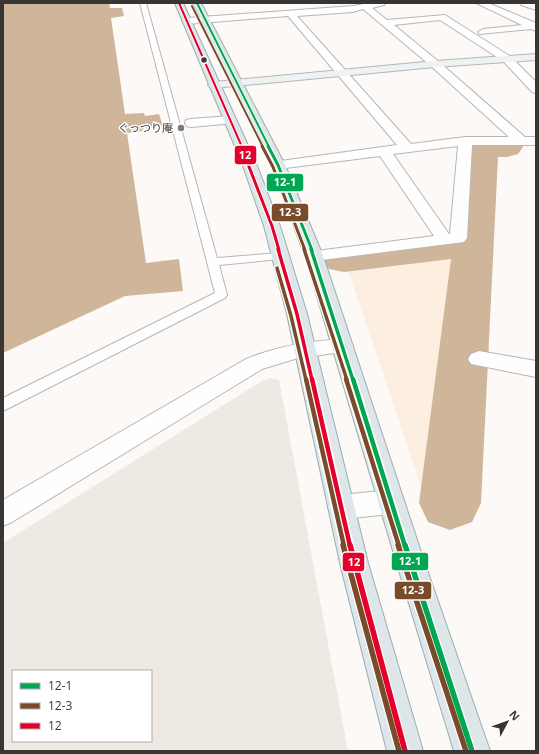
<svg xmlns="http://www.w3.org/2000/svg" width="539" height="754" font-family="'Open Sans','Noto Sans JP',sans-serif">
<style>
.built{fill:#eee9e3;fill-rule:evenodd}
.green{fill:#fdefe0}
.water{fill:#cfb69b}
.lines{fill:none;stroke-linecap:round;stroke-linejoin:round}
.river{fill:#cfb69b;fill-rule:evenodd}
.lane-casing{stroke:#b8b5b4;stroke-width:2}
.street-casing{stroke:#b8b5b4;stroke-width:2}
.secondary-casing{stroke:#b8b5b4;stroke-width:2}
.primary-casing{stroke:#9cadaf;stroke-width:2}
.lane{fill:#fffefe;fill-rule:evenodd}
.street{fill:#fffefe;fill-rule:evenodd}
.secondary{fill:#eef2f3;fill-rule:evenodd}
.primary{fill:#dde6e8;fill-rule:evenodd}
.bus-1-far4-casing{stroke:#fff;stroke-width:3.5}
.bus-1-far3-casing{stroke:#fff;stroke-width:5}
.bus-1-far2-casing{stroke:#fff;stroke-width:6}
.bus-1-far1-casing{stroke:#fff;stroke-width:8}
.bus-1-casing{stroke:#fff;stroke-width:8}
.bus-2-far4-casing{stroke:#fff;stroke-width:3.5}
.bus-2-far3-casing{stroke:#fff;stroke-width:5}
.bus-2-far2-casing{stroke:#fff;stroke-width:6}
.bus-2-far1-casing{stroke:#fff;stroke-width:8}
.bus-2-casing{stroke:#fff;stroke-width:8}
.bus-3-far4-casing{stroke:#fff;stroke-width:3.5}
.bus-3-far3-casing{stroke:#fff;stroke-width:5}
.bus-3-far2-casing{stroke:#fff;stroke-width:6}
.bus-3-far1-casing{stroke:#fff;stroke-width:8}
.bus-3-casing{stroke:#fff;stroke-width:8}
.bus-1-far4{stroke:#00a651;stroke-width:2}
.bus-1-far3{stroke:#00a651;stroke-width:3}
.bus-1-far2{stroke:#00a651;stroke-width:3.5}
.bus-1-far1{stroke:#00a651;stroke-width:4.5}
.bus-1{stroke:#00a651;stroke-width:5.5}
.bus-2-far4{stroke:#7a4b2a;stroke-width:2}
.bus-2-far3{stroke:#7a4b2a;stroke-width:3}
.bus-2-far2{stroke:#7a4b2a;stroke-width:3.5}
.bus-2-far1{stroke:#7a4b2a;stroke-width:4.5}
.bus-2{stroke:#7a4b2a;stroke-width:5.5}
.bus-3-far4{stroke:#e4002b;stroke-width:2}
.bus-3-far3{stroke:#e4002b;stroke-width:3}
.bus-3-far2{stroke:#e4002b;stroke-width:3.5}
.bus-3-far1{stroke:#e4002b;stroke-width:4.5}
.bus-3{stroke:#e4002b;stroke-width:5.5}
.bus-dot{fill:#383635;stroke:#fff;stroke-width:1.5}
.poi-dot{fill:#7d7a79;stroke:#fff;stroke-width:1.5}
.labels{text-anchor:middle;stroke-width:3;stroke-linejoin:round;paint-order:stroke}
.far-poi-label{font-size:11px;fill:#383635;stroke:#fff;text-anchor:end}
.line-badge{stroke:#fff;stroke-width:1.5}
.badge-label{font-size:11px;text-anchor:middle;font-weight:bold;fill:#fff}
</style>
<rect width="100%" height="100%" fill="#fcf9f7"/>
<path class="built" d="M269,378L279,380L348,751H3V543L262,381ZM13,671H151V741H13Z"/>
<path class="green" d="M447,253L458,256L434,500L426,501L347,267Z"/>
<path class="water" d="M3,3H109L110,8H122L124,16L111,18L125,114L144,113L145,116L159,114L163,126L144,128L143,131L127,133L146,263L179,259L183,291L125,296L3,353Z"/>
<g class="lines">
<path class="river" d="M485,137H507L518,140L523,147L518,154L507,157H498L481,503L472,522L450,530L428,522L419,503L451,259L344,272L329,269L323,260L329,251L344,248L455,235L466,148L471,141Z"/>
<g class="lane-casing">
<path id="lane" d="M140,3H146L217,258L281,253L285,254L287,256L285,258L281,259L219,265L227,295L225,298L3,411V398L215,293Z"/>
</g>
<g class="street-casing">
<g id="street">
<path d="M369,3H385L384,5L372,8L387,20L445,15L511,57L536,82V93L532,92L503,61L440,20L394,25L439,62L525,137H536V145H472L467,238L464,242L314,261L308,260L305,256L308,252L434,236L380,156L278,169L273,168L271,165L273,162L397,145L288,16L187,24L182,21L187,18L353,6ZM363,9L431,66L509,137H465L411,144L297,16L353,12ZM458,146L450,234H449L393,154Z"/>
<path d="M476,3H488L536,23V31L531,29L480,34L478,32L483,29L522,25Z"/>
<path d="M520,3L536,4V10L521,5Z"/>
<path d="M230,116L235,117L236,120L235,123L191,127L186,126L185,123L186,120L191,119Z"/>
<path d="M343,339L350,341L353,346L350,351L298,358L262,369L12,522L3,526V500L246,359C278,346 309,341 343,339Z"/>
<path d="M479,351L536,361V377L471,364L468,359L471,354Z"/>
<path d="M391,490L400,494L404,502L400,510L391,514L341,519L332,515L328,507L332,499L341,495Z"/>
</g>
</g>
<g class="secondary-casing">
<path id="secondary" d="M536,54V60L435,67L214,88L210,87L208,85L210,83L214,82L435,61Z"/>
</g>
<g class="primary-casing">
<g id="primary">
<path d="M175,3H183L256,163L280,226L307,314L368,563L423,751H387L340,563L287,314L264,226L242,163Z"/>
<path d="M193,3H201L285,165L323,256L424,561L490,751H454L396,561L305,256L271,165Z"/>
</g>
</g>
<use href="#lane" class="lane"/>
<use href="#street" class="street"/>
<use href="#secondary" class="secondary"/>
<use href="#primary" class="primary"/>
<g class="bus-1-far4-casing">
<path id="bus-1-far4" d="M197,3L269,147"/>
</g>
<g class="bus-1-far3-casing">
<path id="bus-1-far3" d="M268,146L278,165L312,250"/>
</g>
<g class="bus-1-far2-casing">
<path id="bus-1-far2" d="M311,249L353,380"/>
</g>
<g class="bus-1-far1-casing">
<path id="bus-1-far1" d="M353,379L405,546"/>
</g>
<g class="bus-1-casing">
<path id="bus-1" d="M405,545L472,751"/>
</g>
<g class="bus-2-far4-casing">
<path id="bus-2-far4" d="M192,6L263,147"/>
</g>
<g class="bus-2-far3-casing">
<path id="bus-2-far3" d="M262,146L273,167L305,250"/>
</g>
<g class="bus-2-far2-casing">
<g id="bus-2-far2">
<path d="M304,249L347,380"/>
<path d="M277,268L291,316L306,380"/>
</g>
</g>
<g class="bus-2-far1-casing">
<g id="bus-2-far1">
<path d="M306,379L344,546"/>
<path d="M346,379L399,546"/>
</g>
</g>
<g class="bus-2-casing">
<g id="bus-2">
<path d="M343,545L399,751"/>
<path d="M398,545L466,751"/>
</g>
</g>
<g class="bus-3-far4-casing">
<path id="bus-3-far4" d="M179,3L242,147"/>
</g>
<g class="bus-3-far3-casing">
<path id="bus-3-far3" d="M241,146L272,226L279,250"/>
</g>
<g class="bus-3-far2-casing">
<path id="bus-3-far2" d="M278,249L297,314L312,380"/>
</g>
<g class="bus-3-far1-casing">
<path id="bus-3-far1" d="M312,379L350,546"/>
</g>
<g class="bus-3-casing">
<path id="bus-3" d="M350,545L405,751"/>
</g>
<use href="#bus-1-far4" class="bus-1-far4"/>
<use href="#bus-1-far3" class="bus-1-far3"/>
<use href="#bus-1-far2" class="bus-1-far2"/>
<use href="#bus-1-far1" class="bus-1-far1"/>
<use href="#bus-1" class="bus-1"/>
<use href="#bus-2-far4" class="bus-2-far4"/>
<use href="#bus-2-far3" class="bus-2-far3"/>
<use href="#bus-2-far2" class="bus-2-far2"/>
<use href="#bus-2-far1" class="bus-2-far1"/>
<use href="#bus-2" class="bus-2"/>
<use href="#bus-3-far4" class="bus-3-far4"/>
<use href="#bus-3-far3" class="bus-3-far3"/>
<use href="#bus-3-far2" class="bus-3-far2"/>
<use href="#bus-3-far1" class="bus-3-far1"/>
<use href="#bus-3" class="bus-3"/>
</g>
<circle class="bus-dot" cx="204" cy="60" r="3.5"/>
<circle class="poi-dot" cx="181" cy="128" r="4"/>
<g class="labels">
<g class="far-poi-label">
<text x="173" y="132">ぐっつり庵</text>
</g>
</g>
<g class="line-badge">
<rect x="234" y="145" width="23" height="20" rx="4" fill="#e4002b"/>
<rect x="266" y="173" width="38" height="19" rx="4" fill="#00a651"/>
<rect x="271" y="203" width="38" height="19" rx="4" fill="#7a4b2a"/>
<rect x="391" y="552" width="38" height="19" rx="4" fill="#00a651"/>
<rect x="342" y="552" width="23" height="20" rx="4" fill="#e4002b"/>
<rect x="394" y="581" width="38" height="19" rx="4" fill="#7a4b2a"/>
</g>
<g class="badge-label">
<text x="245" y="159">12</text>
<text x="285" y="186">12-1</text>
<text x="290" y="216">12-3</text>
<text x="410" y="565">12-1</text>
<text x="354" y="566">12</text>
<text x="413" y="594">12-3</text>
</g>
<rect width="539" height="754" fill="none" stroke="#383635" stroke-width="8"/>
<rect x="12" y="670" width="140" height="72" fill="#ffffff" stroke="#afafae"/>
<rect x="20" y="683" width="20" height="6" fill="#00a651" stroke="#afafae"/>
<text x="48" y="690" font-size="12" fill="#383635">12-1</text>
<rect x="20" y="703" width="20" height="6" fill="#7a4b2a" stroke="#afafae"/>
<text x="48" y="710" font-size="12" fill="#383635">12-3</text>
<rect x="20" y="723" width="20" height="6" fill="#e4002b" stroke="#afafae"/>
<text x="48" y="730" font-size="12" fill="#383635">12</text>
<g transform="translate(507 722) rotate(49)" stroke="#ffffff" stroke-width="3" paint-order="stroke">
<path d="M0-3L7 15L0 10L-7 15Z" fill="#383635"/>
<text y="-6" font-size="11" font-weight="bold" text-anchor="middle" fill="#383635">N</text>
</g>
</svg>
